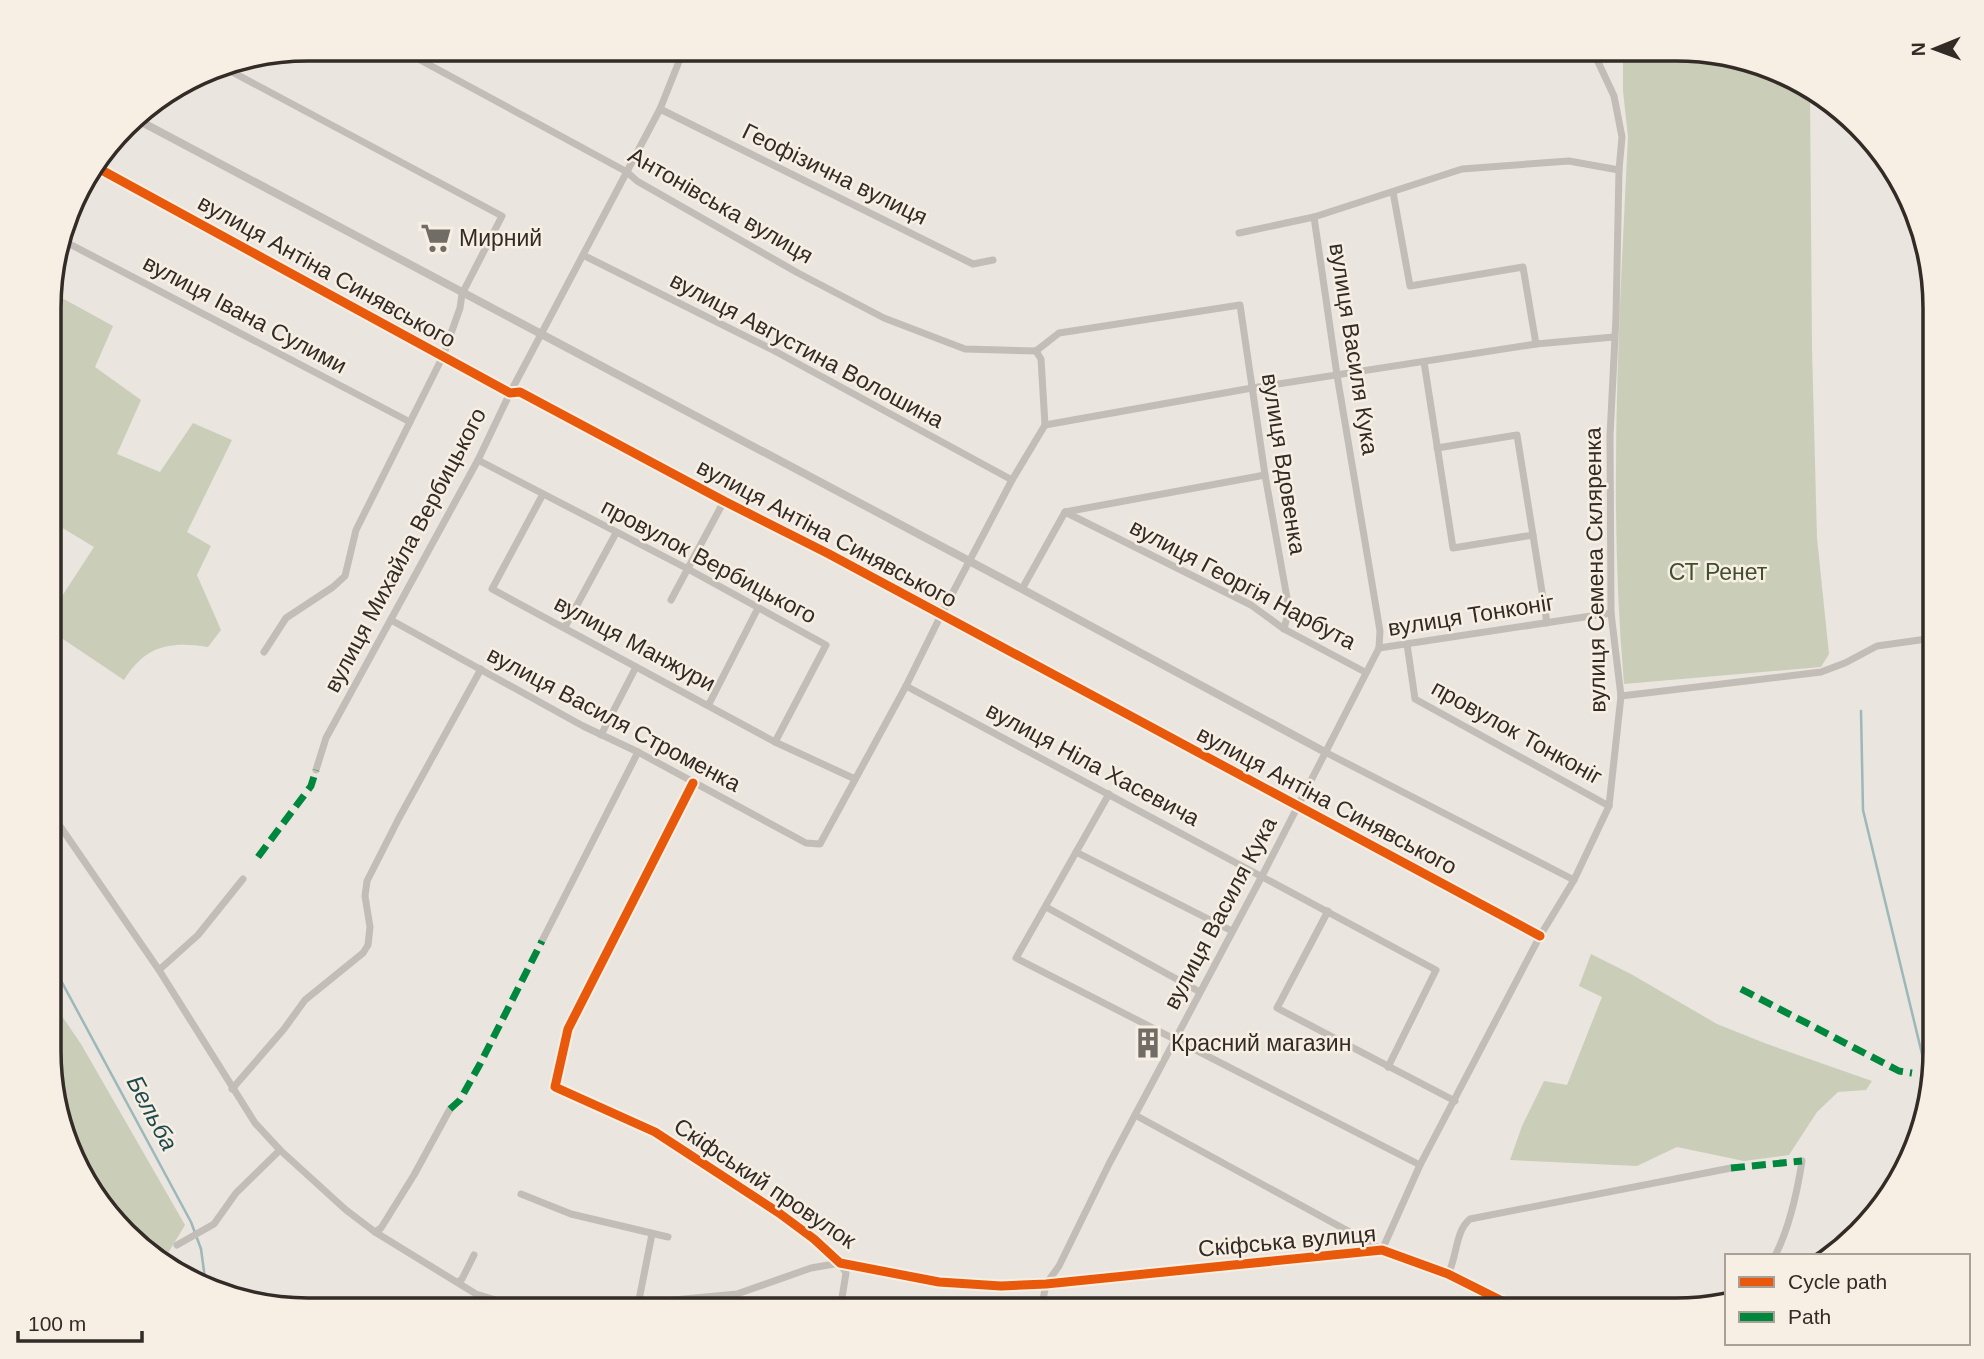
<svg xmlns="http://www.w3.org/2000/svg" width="1984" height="1359" font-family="Arial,sans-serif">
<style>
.green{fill:#caceb9}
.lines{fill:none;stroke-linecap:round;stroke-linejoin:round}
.stream{stroke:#9cb8ba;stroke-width:2.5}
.minor{stroke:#c3bdb7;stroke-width:7}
.tertiary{stroke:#c3bdb7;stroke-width:8}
.quiet{stroke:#00873e;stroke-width:7;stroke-dasharray:14 7;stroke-linecap:butt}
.cycleway-casing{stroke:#f7efe4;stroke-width:13}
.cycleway{stroke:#e8590c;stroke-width:9}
.labels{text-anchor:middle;stroke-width:5;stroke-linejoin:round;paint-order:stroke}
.street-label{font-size:23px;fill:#322b26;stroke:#f7efe4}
.poi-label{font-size:23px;fill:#322b26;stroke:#f7efe4;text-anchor:start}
.park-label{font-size:23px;fill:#404f2c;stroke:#f7efe4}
.water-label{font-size:24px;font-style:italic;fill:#1f4b50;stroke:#f7efe4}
.rim{fill:none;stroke:#322b26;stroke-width:3.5}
</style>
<rect width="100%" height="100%" fill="#eae5de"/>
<g class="green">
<path d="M1623,50H1692L1759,63L1810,90L1812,348L1817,538L1829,654L1821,667L1624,684C1608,502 1619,320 1628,137L1623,91Z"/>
<path d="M51,292L113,326L95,367L141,400L117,454L160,472L193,423L232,440L187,532L211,546L197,575L221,630L208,647C169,641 145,646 124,680L51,631V613L94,547L51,521Z"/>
<path d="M1591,954L1631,974L1717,1024L1767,1044L1872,1081L1866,1090L1838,1092L1817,1112L1789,1155L1744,1161L1677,1147L1637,1166L1510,1160L1522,1126L1544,1081L1567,1085L1602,997L1579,986Z"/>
<path d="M51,1000L81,1044L185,1225L162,1263L151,1257L84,1181L51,1084Z"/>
</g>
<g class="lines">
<g class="stream">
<path d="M1861,711L1863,810L1930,1087"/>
<path d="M51,962L191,1222L201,1249L206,1286"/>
</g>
<g class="minor">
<path d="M400,49L627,172L637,181L798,273L884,318L965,349L1036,351"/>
<path d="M221,66L502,216L462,294L460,308L443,356L356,530L345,576L333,587L286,618L264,652"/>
<path d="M660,109L973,264L993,260"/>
<path d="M96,167L510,393L520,392L724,501L829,554L1540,936"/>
<path d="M1393,192L1410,286L1523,267L1536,344"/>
<path d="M1239,233L1314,217L1462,169L1569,161L1619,170"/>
<path d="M62,240L410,422"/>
<path d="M583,255L771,349L1012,480"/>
<path d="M1036,351L1059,333L1240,305L1265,475L1289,609L1284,629"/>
<path d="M1424,362L1453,548L1533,535"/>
<path d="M1045,425L1252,388L1536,344L1614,337"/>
<path d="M1437,448L1517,435L1547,623"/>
<path d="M478,460L688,569L826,645L775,742"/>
<path d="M543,494L492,589L775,742L855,779"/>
<path d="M1065,512L1251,605L1284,629L1365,672"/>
<path d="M1022,589L1065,512L1265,475"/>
<path d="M671,600L724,501"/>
<path d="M391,620L583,726L638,752L806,843L820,844L906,686L941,615L1012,480L1045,425L1041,359L1036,351"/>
<path d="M565,627L616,533"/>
<path d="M1407,644L1415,699L1609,806"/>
<path d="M1379,648L1611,613"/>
<path d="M906,686L1436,970L1388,1067"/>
<path d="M1621,696L1821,672L1845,663L1877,646L1934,638"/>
<path d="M709,704L758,608"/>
<path d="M601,735L636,667"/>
<path d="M1325,752L1574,880"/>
<path d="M316,770L326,738L478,460L510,393L660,109L684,49"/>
<path d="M693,783L568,1029L555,1087L655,1132L779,1213L814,1239L840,1263L939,1282L1001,1286L1046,1284L1382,1250L1448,1274L1520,1310"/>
<path d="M1109,794L1016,958L1420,1165"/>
<path d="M51,813L159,970L255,1123L280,1150L346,1210L375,1232L476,1294L528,1310"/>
<path d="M1076,852L1232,931"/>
<path d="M1046,907L1200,992"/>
<path d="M1328,911L1277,1008L1455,1101"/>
<path d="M542,941L638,752"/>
<path d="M159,970L198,935L243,879"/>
<path d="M232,1089L284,1029L305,1000L363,953L368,945L370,927L365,896L367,881L399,818L481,669"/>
<path d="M1135,1115L1381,1249"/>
<path d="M521,1194L571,1214L668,1237"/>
<path d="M375,1232L381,1228L414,1175L450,1109"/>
<path d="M177,1245L214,1224L236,1193L280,1150"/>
<path d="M1382,1250L1420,1165L1540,936L1574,880L1609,806L1621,696L1611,613L1610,436L1616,317L1619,170L1622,137L1614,96L1592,49"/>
<path d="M1775,1256C1790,1226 1797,1194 1802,1161"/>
<path d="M1448,1274C1457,1258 1455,1231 1470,1219L1731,1168"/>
<path d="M458,1282L462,1279L474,1255"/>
<path d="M1703,1304L1727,1295"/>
<path d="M637,1310L652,1234"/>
<path d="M639,1310L663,1301L737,1294L811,1268L840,1263L846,1273L840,1310"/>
<path d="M1041,1310L1046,1284L1059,1266L1109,1164L1262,876L1379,648L1380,631L1337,375L1314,217"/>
</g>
<path class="tertiary" d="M134,118L1022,589L1325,752"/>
<g class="quiet">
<path d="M258,857L311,786L316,770"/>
<path d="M1741,989L1899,1071L1912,1073"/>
<path d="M450,1109L460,1100L480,1064L542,941"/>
<path d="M1731,1168L1802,1161"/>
</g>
<g class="cycleway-casing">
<g id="cycleway">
<path d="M96,167L510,393L520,392L724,501L829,554L1540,936"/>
<path d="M693,783L568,1029L555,1087L655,1132L779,1213L814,1239L840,1263L939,1282L1001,1286L1046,1284L1382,1250L1448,1274L1520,1310"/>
</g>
</g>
<use href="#cycleway" class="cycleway"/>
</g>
<defs>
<g id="supermarket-bare" transform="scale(2.415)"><path d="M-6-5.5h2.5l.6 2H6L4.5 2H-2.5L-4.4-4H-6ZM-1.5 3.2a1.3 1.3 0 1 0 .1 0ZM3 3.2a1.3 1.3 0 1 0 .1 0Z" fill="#726c66" stroke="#f7efe4" stroke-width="2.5" paint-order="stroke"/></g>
<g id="building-bare" transform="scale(2.415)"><path d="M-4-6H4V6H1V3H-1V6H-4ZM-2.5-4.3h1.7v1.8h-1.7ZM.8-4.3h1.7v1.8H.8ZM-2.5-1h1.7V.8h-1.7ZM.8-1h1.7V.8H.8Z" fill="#726c66" stroke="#f7efe4" stroke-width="2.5" paint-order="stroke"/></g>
</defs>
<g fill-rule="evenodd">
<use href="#supermarket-bare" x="436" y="238"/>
<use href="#building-bare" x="1148" y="1043"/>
</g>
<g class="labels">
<g class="street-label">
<text transform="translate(835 174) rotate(26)" y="8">Геофізична вулиця</text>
<text transform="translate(721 205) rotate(30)" y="8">Антонівська вулиця</text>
<text transform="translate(327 271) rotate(29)" y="8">вулиця Антіна Синявського</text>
<text transform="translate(245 314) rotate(28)" y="8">вулиця Івана Сулими</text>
<text transform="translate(1354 349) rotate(81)" y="8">вулиця Василя Кука</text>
<text transform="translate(807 350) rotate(28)" y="8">вулиця Августина Волошина</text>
<text transform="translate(1284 464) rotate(81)" y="8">вулиця Вдовенка</text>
<text transform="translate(827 533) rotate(28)" y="8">вулиця Антіна Синявського</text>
<text transform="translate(405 550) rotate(-62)" y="8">вулиця Михайла Вербицького</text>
<text transform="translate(709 561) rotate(28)" y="8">провулок Вербицького</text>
<text transform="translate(1595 570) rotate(-91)" y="8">вулиця Семена Скляренка</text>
<text transform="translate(1243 584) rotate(28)" y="8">вулиця Георгія Нарбута</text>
<text transform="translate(1471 615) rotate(-9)" y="8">вулиця Тонконіг</text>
<text transform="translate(635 643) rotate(28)" y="8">вулиця Манжури</text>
<text transform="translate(614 719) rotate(28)" y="8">вулиця Василя Строменка</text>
<text transform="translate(1517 732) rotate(29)" y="8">провулок Тонконіг</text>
<text transform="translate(1093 764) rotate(28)" y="8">вулиця Ніла Хасевича</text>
<text transform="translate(1327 800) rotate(28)" y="8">вулиця Антіна Синявського</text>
<text transform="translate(1220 913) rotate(-62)" y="8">вулиця Василя Кука</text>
<text transform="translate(765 1183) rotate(34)" y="8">Скіфський провулок</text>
<text transform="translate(1287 1241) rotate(-5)" y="8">Скіфська вулиця</text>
</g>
<g class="poi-label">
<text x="459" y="246">Мирний</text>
<text x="1171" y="1051">Красний магазин</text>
</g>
<g class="park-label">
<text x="1718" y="580">СТ Ренет</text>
</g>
<g class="water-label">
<text transform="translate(152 1113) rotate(62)" y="8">Бельба</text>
</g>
</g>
<path d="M0 0H1984V1359H0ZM308 61H1676A247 247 0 0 1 1923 308V1051A247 247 0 0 1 1676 1298H308A247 247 0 0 1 61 1051V308A247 247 0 0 1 308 61Z" fill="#f7efe4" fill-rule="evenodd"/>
<path class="rim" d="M308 61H1676A247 247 0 0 1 1923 308V1051A247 247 0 0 1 1676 1298H308A247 247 0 0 1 61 1051V308A247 247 0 0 1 308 61Z"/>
<rect x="1725" y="1254" width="245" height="91" fill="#f7efe4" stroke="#a8a198" stroke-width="2"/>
<rect x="1739" y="1277" width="35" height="10" fill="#e8590c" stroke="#a8a198" stroke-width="2"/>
<text x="1788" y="1289" font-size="21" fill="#322b26">Cycle path</text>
<rect x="1739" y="1312" width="35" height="10" fill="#00873e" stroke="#a8a198" stroke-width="2"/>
<text x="1788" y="1324" font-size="21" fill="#322b26">Path</text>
<g transform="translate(1935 49) rotate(269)" stroke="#f7efe4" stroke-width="5" paint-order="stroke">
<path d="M0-5L12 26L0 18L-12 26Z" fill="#322b26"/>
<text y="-10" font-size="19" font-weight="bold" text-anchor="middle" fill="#322b26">N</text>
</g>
<path d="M18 1331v10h124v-10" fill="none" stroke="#322b26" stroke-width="3.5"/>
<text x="28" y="1331" font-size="21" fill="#322b26" stroke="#f7efe4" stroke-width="5" paint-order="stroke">100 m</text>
</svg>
